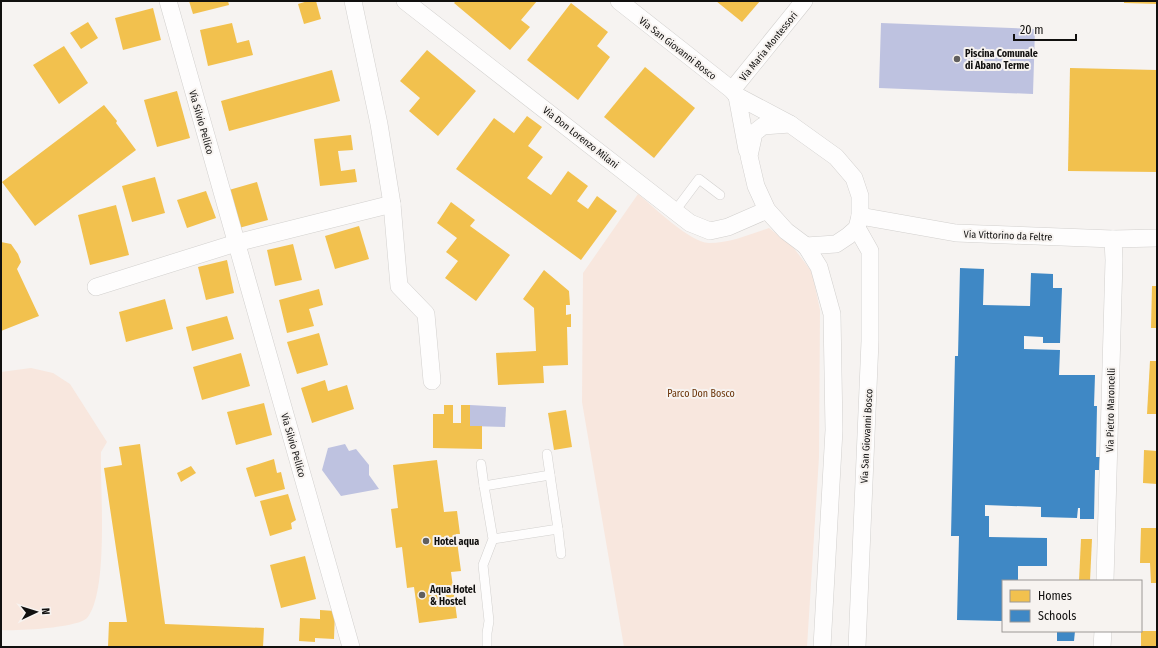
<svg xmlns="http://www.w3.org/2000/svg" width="1158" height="648" font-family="'Fira Sans Condensed',sans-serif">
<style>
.green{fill:#f8e7de}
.water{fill:#bec2e0}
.homes{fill:#f2c14e}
.schools{fill:#3f88c5}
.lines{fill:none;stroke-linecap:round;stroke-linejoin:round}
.service-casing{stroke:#d2d0ce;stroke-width:10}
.minor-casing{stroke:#d2d0ce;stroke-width:18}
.service{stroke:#fefdfd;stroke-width:9}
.minor{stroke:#fefdfd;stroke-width:17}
.poi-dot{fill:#615f5e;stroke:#f7f3f0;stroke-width:1.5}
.labels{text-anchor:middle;stroke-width:4;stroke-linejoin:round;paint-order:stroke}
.street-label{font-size:10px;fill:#11100f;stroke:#f7f3f0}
.poi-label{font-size:10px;font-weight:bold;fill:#11100f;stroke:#f7f3f0;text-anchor:start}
.park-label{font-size:10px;fill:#6a3408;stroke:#f7f3f0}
</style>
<rect width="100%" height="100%" fill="#f6f3f1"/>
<g class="green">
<path d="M638,194C654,207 689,242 709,243C730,243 750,234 769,228L793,247L812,272L820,310L819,457L807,647H624L582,402L583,273Z"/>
<path d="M31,368L53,373L70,384L107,442L101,452C100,488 109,592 87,618C78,628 16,631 1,630V372Z"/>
</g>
<g class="water">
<path d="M881,23L1035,29L1033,94L879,88Z"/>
<path d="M470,405L506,407L505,427L470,426Z"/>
<path d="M345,444L349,451L356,449L369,465V475L379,489L341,496L322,470L328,448Z"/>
</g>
<g class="homes">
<path d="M189,1H228L229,5L193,14Z"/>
<path d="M308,1H316L321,19L304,24L298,4Z"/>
<path d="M456,1H537L521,20L530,27L510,50L454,3Z"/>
<path d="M716,1H760L742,22Z"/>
<path d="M1124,1H1157V4L1124,3Z"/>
<path d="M571,3L608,32L597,46L610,57L578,100L527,60Z"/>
<path d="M153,8L161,40L123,50L115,18Z"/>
<path d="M88,22L98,38L81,49L70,33Z"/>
<path d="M232,23L237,43L249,40L253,55L208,66L200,30Z"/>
<path d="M64,46L88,83L59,104L33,65Z"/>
<path d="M427,50L476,91L438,136L409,111L420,98L400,81Z"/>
<path d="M645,67L695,108L654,158L604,117Z"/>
<path d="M1070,68L1157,70V172L1068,171Z"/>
<path d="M332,70L340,101L229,131L221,101Z"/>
<path d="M177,91L190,138L157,147L144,100Z"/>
<path d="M104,105L117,121L116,123L136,150L35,226L2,182Z"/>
<path d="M527,116L542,127L528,146L543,157L527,178L551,195L568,171L588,186L577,201L588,209L597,196L617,211L581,260L456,169L494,118L514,133Z"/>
<path d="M351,135L353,150L338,151L341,171L355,169L357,182L320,186L314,139Z"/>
<path d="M155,177L165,213L132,222L122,186Z"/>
<path d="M257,182L268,220L239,228L229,190Z"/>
<path d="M206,191L216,218L187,228L177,200Z"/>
<path d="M451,202L475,220L470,226L510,255L476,301L445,278L458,261L446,252L457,238L437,223Z"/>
<path d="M116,205L129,255L90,265L78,215Z"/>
<path d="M359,226L369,259L335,269L325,236Z"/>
<path d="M1,242L11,244L18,254L21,262L17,269L39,316L1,331Z"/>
<path d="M293,244L302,280L275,286L267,250Z"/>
<path d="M227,260L234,293L206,300L198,267Z"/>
<path d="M544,270L569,291L570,305H566V315L571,314V327H567L568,365L543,366L544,383L498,385L496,353L536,351L534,308L523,299Z"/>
<path d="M1152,286H1157V328H1151Z"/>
<path d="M319,289L323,305L309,309L314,326L287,333L279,300Z"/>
<path d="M165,299L173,329L126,342L119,312Z"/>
<path d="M227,316L234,339L192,351L186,327Z"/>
<path d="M319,333L328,365L297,374L287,342Z"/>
<path d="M241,353L250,386L202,400L193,367Z"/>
<path d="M1150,361H1157V414H1147Z"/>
<path d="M325,380L328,391L347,385L354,409L312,423L301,388Z"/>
<path d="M264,403L272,435L236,445L227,412Z"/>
<path d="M444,405H453V423H461V405H470V426H482V449L433,448V414H444Z"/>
<path d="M566,410L572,447L554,450L548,413Z"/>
<path d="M140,444L165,624L264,628L263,647H108L109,622H127L104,468L122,465L119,447Z"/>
<path d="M1144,450L1157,451V484L1143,483Z"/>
<path d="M274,459L277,473L281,472L285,489L255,497L246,468Z"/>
<path d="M437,460L444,512L457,511L460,534H456L461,571L451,572L457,618L419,623L414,587L407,588L402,547L396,548L391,509L398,508L393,465Z"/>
<path d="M191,466L196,473L181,482L177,473Z"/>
<path d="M288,494L296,520L291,523L292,529L270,536L260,501Z"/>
<path d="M1141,528H1157V583H1151L1150,563H1140Z"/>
<path d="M1081,539H1092L1090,581H1079Z"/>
<path d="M305,556L316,599L281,608L270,565Z"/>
<path d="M320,610L335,611L334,639L315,638V642L299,641L300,618L320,619Z"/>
<rect x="1141" y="631" width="16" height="16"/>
</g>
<g class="schools">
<path d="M960,268L984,269L983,305L1030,306L1031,273L1053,274V288H1062L1060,343H1043V337L1024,336V349L1060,350L1059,375H1095L1094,406H1097L1096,457H1100L1099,470H1095L1094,519H1080V508H1078L1077,518L1041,517V507L985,505V516H989V537L1047,538V566H1018V581H1003V621L957,620L959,536H951L955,356H958Z"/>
<path d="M1057,631H1075L1074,641H1057Z"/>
</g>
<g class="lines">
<g class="service-casing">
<g id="service">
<path d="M675,211L699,179L720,195"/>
<path d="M547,454L550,475"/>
<path d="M481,464L484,486"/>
<path d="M558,529L561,554"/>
<path d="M487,647V633L489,621L483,565L493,539L484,486L550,475L558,529L493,539"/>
</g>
</g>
<g class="minor-casing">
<g id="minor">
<path d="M168,1L351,647"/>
<path d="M353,1L379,124L392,204L399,286L426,314L432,381"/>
<path d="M405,1L690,223L710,231L728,227L767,210"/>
<path d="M619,1L732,90L737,96"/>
<path d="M732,90L804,1"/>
<path d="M790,124L836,157L854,178L860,196V216L857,228L848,236L836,244L806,246L786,231L767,210L756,186L749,156L754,133L763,126Z"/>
<path d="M747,150L737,96L790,124"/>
<path d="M860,216L956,233L1113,239L1157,238"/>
<path d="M857,228L870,251V341L857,647"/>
<path d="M806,246L819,267L832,314L834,430L822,647"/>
<path d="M96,287L236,243L392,204"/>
<path d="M1105,581L1114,260L1113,239"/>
<path d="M1102,647L1103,631"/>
</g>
</g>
<use href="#service" class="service"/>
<use href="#minor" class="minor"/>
</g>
<g class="poi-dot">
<circle cx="957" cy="59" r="4"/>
<circle cx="426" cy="541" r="4"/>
<circle cx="422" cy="595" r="4"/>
</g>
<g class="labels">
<g class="street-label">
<text transform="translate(768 46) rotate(-51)" y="4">Via Maria Montessori</text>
<text transform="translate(678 48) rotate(38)" y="4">Via San Giovanni Bosco</text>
<text transform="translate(202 122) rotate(74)" y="4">Via Silvio Pellico</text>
<text transform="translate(581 137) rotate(38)" y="4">Via Don Lorenzo Milani</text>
<text transform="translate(1008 235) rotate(2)" y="4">Via Vittorino da Feltre</text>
<text transform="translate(1110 410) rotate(-89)" y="4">Via Pietro Maroncelli</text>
<text transform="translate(866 436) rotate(-87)" y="4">Via San Giovanni Bosco</text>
<text transform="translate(294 445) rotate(74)" y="4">Via Silvio Pellico</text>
</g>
<g class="poi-label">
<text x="965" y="57">Piscina Comunale<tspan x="965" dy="12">di Abano Terme</tspan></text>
<text x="434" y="545">Hotel aqua</text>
<text x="430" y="593">Aqua Hotel<tspan x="430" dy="12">&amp; Hostel</tspan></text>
</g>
<g class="park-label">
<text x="701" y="397">Parco Don Bosco</text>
</g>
</g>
<rect width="1158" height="648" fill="none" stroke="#11100f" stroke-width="4"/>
<rect x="1002" y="580" width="140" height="52" fill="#f7f3f0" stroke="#9b9896"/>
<rect x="1010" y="590" width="20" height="12" fill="#f2c14e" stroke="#9b9896"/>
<text x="1038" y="600" font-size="12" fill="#11100f">Homes</text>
<rect x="1010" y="610" width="20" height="12" fill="#3f88c5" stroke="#9b9896"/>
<text x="1038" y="620" font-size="12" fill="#11100f">Schools</text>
<g transform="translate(36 612) rotate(86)" stroke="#f7f3f0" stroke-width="3" paint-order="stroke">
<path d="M0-3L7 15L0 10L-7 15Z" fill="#11100f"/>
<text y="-6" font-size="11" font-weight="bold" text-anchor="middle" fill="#11100f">N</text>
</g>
<path d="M1014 34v6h62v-6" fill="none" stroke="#11100f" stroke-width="2"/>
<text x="1020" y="34" font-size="12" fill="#11100f" stroke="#f7f3f0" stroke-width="3" paint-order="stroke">20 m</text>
</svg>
